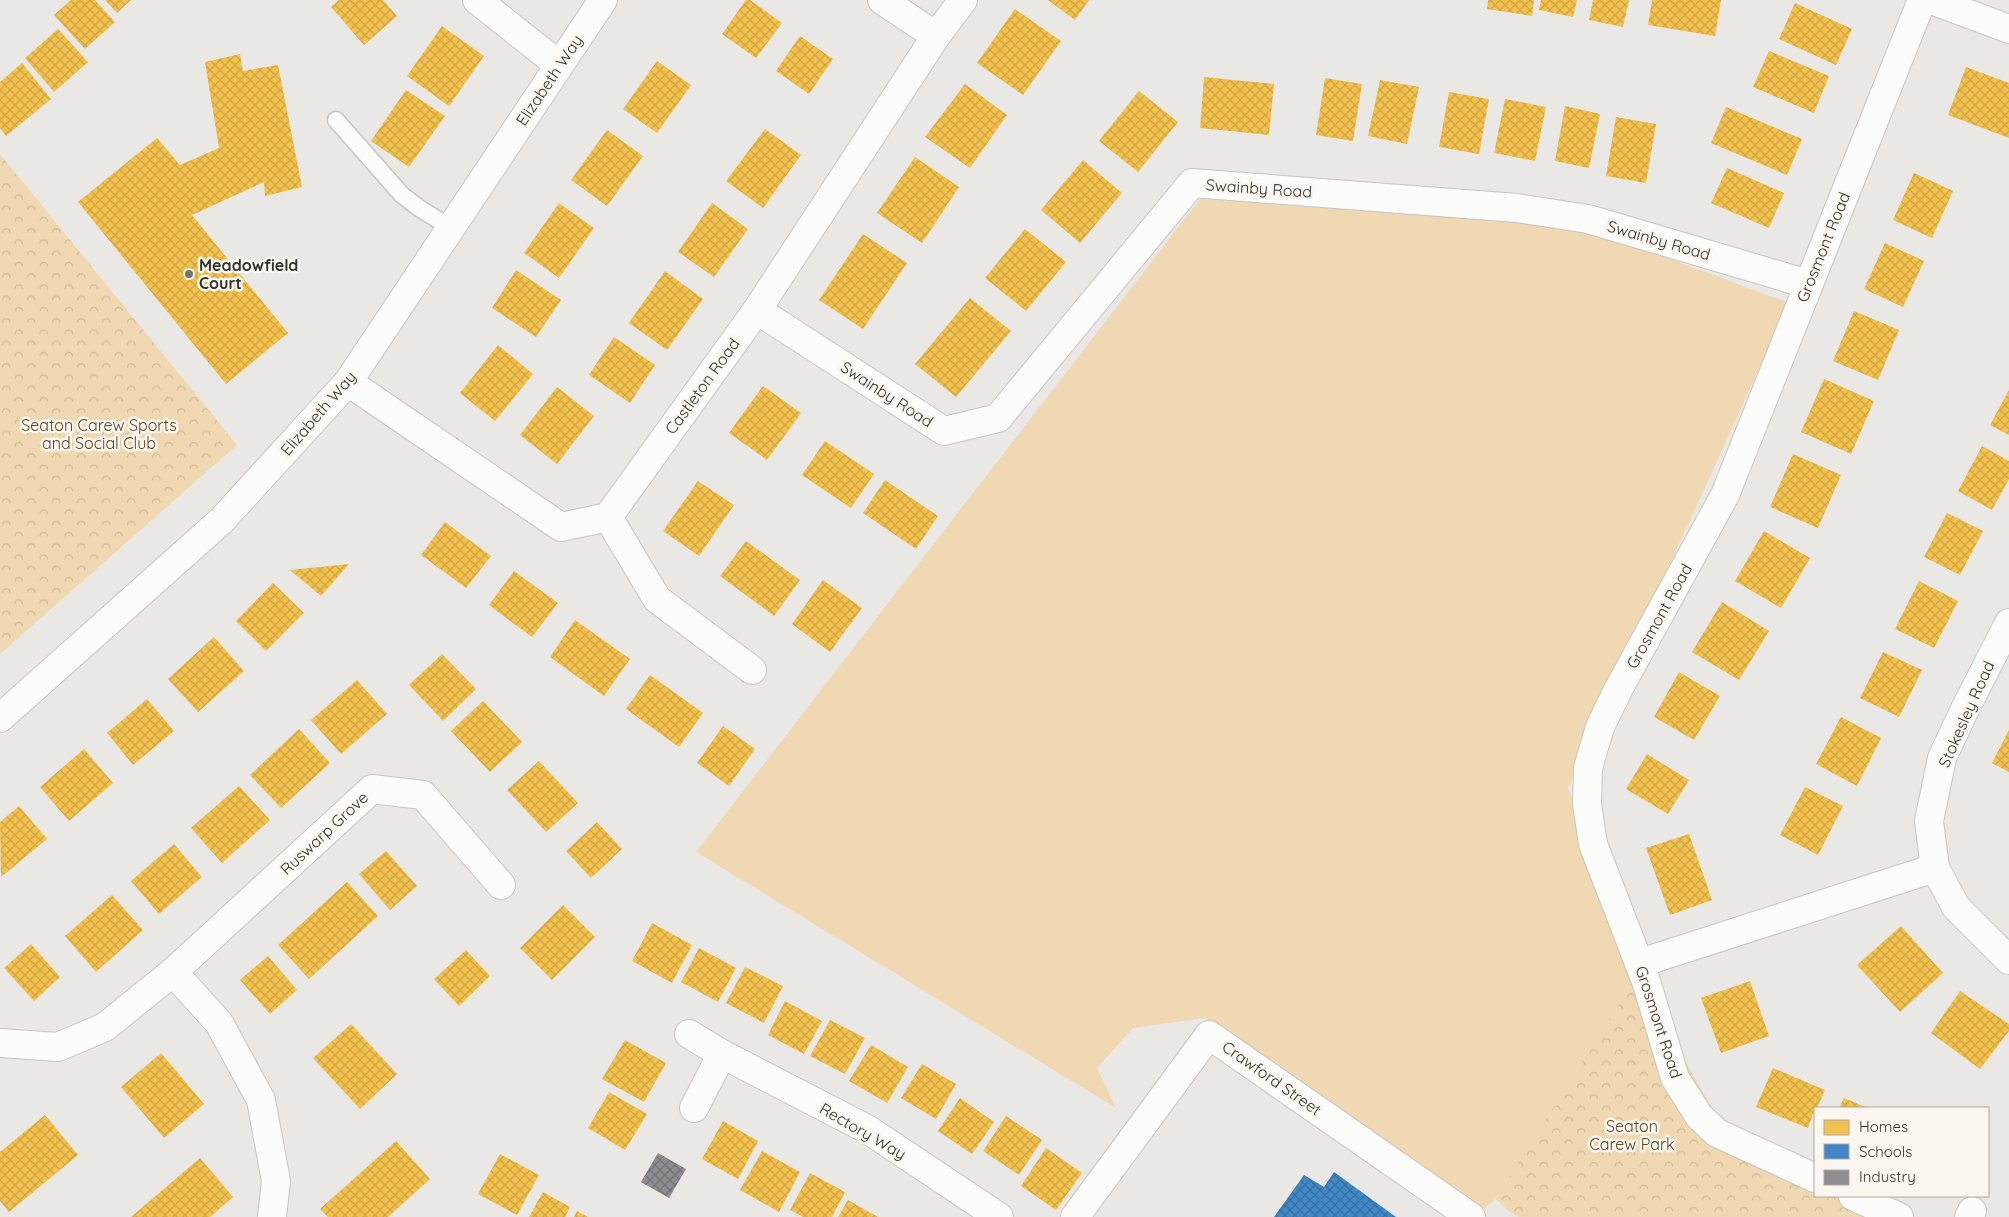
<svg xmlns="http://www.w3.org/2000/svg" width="2009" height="1217" font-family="Quicksand,sans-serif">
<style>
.park{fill:url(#park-crowns)}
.pitch{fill:#f0d8b2}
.homes{fill:url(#homes-cross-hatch)}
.schools{fill:url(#schools-cross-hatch)}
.industry{fill:url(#industry-cross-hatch)}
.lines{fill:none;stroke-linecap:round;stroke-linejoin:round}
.service-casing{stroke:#c7c5c3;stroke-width:19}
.minor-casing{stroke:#c7c5c3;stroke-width:30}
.service{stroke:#fcfcfb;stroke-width:16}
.minor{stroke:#fcfcfb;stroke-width:28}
.poi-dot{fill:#73726f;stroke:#fbf6f0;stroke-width:2}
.labels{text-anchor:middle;stroke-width:5;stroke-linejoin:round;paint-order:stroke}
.street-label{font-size:16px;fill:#33322f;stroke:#fbf6f0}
.poi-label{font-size:16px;font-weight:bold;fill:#33322f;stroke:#fbf6f0;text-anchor:start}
.park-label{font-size:16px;fill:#5c4622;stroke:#fbf6f0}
</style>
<defs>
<pattern id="park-crowns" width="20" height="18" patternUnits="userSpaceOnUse" patternTransform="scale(1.25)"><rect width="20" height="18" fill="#f0d8b2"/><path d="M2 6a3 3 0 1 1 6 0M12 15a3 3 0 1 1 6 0" fill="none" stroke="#ceba99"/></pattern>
<pattern id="homes-cross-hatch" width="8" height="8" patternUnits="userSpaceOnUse" patternTransform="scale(1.25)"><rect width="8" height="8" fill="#f2c14e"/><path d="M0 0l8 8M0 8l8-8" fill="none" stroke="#d0a644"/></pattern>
<pattern id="schools-cross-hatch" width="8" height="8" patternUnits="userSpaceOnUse" patternTransform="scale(1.25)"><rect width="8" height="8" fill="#3f88c5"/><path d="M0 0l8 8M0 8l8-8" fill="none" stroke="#3570a0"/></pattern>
<pattern id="industry-cross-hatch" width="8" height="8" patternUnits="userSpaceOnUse" patternTransform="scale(1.25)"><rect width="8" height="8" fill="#8d8d92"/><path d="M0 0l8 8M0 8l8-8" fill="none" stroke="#747478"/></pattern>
</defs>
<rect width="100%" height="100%" fill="#eae8e5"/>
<g class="park">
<path d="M0,154L237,445L0,654Z"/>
<path d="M1637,976L1732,1143L1815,1182V1196H1845L1891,1217H1519L1510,1212L1495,1199Z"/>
</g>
<path class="pitch" d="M1200,199L1584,227L1789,303L1568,788L1637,976L1495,1199L1484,1209L1204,1018L1133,1028L1097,1068L1116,1108L696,852Z"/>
<g class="homes">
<path d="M71,0H95L115,22L85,49L54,15Z"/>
<path d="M105,0H131L117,13Z"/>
<path d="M339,0H383L397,16L364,45L331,7Z"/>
<path d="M746,0H750L782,23L756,58L722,34Z"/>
<path d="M1048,0H1089L1075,20Z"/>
<path d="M1488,0H1534L1532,16L1487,9Z"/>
<path d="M1541,0H1577L1573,17L1539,10Z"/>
<path d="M1593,0H1629L1623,27L1589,20Z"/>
<path d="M1652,0H1721L1715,36L1648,25Z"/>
<path d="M1795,3L1852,29L1836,65L1779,39Z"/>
<path d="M1015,9L1061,41L1023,95L977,63Z"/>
<path d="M442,26L484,56L449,106L407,76Z"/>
<path d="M58,29L88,62L54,92L25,58Z"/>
<path d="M800,36L833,59L809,94L776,71Z"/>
<path d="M1769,51L1829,76L1814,113L1753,87Z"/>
<path d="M240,54L243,71L278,65L302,187L265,196L264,182L192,215L288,333L226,384L78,202L157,138L180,165L219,148L205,62Z"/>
<path d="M657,61L691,85L657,133L623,109Z"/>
<path d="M22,63L51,99L6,136L0,128V82Z"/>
<path d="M1966,67L2009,83V138L1948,115Z"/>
<path d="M1204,77L1274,84L1269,135L1200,128Z"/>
<path d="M1325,78L1362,84L1353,141L1316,135Z"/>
<path d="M1380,80L1419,87L1407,144L1368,136Z"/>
<path d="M965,84L1007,115L970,168L925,137Z"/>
<path d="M406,90L445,116L409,167L371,141Z"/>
<path d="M1139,91L1178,122L1138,172L1099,141Z"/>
<path d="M1449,92L1489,99L1479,154L1439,147Z"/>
<path d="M1505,99L1546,107L1535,161L1494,153Z"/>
<path d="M1565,106L1600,114L1589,168L1555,161Z"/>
<path d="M1726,107L1802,139L1787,175L1711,143Z"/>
<path d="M1616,117L1656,124L1646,183L1606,176Z"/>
<path d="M765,129L801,155L763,208L726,181Z"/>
<path d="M607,130L643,156L607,206L571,180Z"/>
<path d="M915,157L959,187L922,243L877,213Z"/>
<path d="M1083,160L1122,193L1080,243L1041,210Z"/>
<path d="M1727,168L1784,193L1769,228L1711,203Z"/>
<path d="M1914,173L1953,191L1932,238L1893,220Z"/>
<path d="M559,203L594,228L559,278L524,253Z"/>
<path d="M712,203L748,229L714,277L678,252Z"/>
<path d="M1025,229L1066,262L1026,311L985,278Z"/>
<path d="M863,234L907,263L863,329L819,300Z"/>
<path d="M1885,243L1924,261L1903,307L1864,289Z"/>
<path d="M516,270L561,300L536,337L492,308Z"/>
<path d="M665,271L703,299L667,350L629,323Z"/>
<path d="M970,298L1011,331L956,397L915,364Z"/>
<path d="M1854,311L1899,330L1878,380L1833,361Z"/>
<path d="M614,337L655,365L630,403L589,375Z"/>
<path d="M498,345L533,374L495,421L460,393Z"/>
<path d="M1824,379L1874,401L1851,454L1801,432Z"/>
<path d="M763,386L801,413L767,460L729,433Z"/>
<path d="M557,387L594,416L557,464L520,435Z"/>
<path d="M2009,390V435L1990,425Z"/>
<path d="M825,441L874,474L851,508L802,475Z"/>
<path d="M1982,446L2009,461V479L1992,510L1958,491Z"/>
<path d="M1793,454L1841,475L1818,528L1770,507Z"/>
<path d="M885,480L938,516L916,549L863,513Z"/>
<path d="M698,481L734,505L699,556L663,531Z"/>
<path d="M1947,513L1983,531L1960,575L1924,557Z"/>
<path d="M445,522L491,556L466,588L421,555Z"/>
<path d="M1764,531L1810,558L1781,608L1735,581Z"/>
<path d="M746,541L800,580L774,616L720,576Z"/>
<path d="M349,564L321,596L290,570Z"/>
<path d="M514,571L558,603L532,637L489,605Z"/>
<path d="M823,580L862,608L830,652L792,624Z"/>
<path d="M1919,581L1958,601L1934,648L1895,629Z"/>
<path d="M273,583L304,613L266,651L236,621Z"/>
<path d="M1722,602L1769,631L1739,680L1692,652Z"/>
<path d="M575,620L630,659L604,696L550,657Z"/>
<path d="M214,637L244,671L198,712L168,679Z"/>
<path d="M1883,652L1922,670L1899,717L1860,698Z"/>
<path d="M442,654L476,689L443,721L409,685Z"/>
<path d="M1679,672L1720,696L1694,740L1654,717Z"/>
<path d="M650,675L703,713L679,747L626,709Z"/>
<path d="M357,680L387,714L341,754L311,720Z"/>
<path d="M147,699L174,731L133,765L107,733Z"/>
<path d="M483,701L522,742L490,772L451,731Z"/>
<path d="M1841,717L1881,738L1857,786L1816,764Z"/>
<path d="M723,726L755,749L729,786L697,763Z"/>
<path d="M299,729L330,763L281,808L250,775Z"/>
<path d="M2009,730V772L1992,763Z"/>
<path d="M84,749L113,783L69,821L40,787Z"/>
<path d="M1647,754L1689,780L1668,814L1626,789Z"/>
<path d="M539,761L578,803L546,832L507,790Z"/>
<path d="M239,786L270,820L222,863L191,828Z"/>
<path d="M1805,787L1843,806L1818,855L1780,835Z"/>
<path d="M19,806L47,839L1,877L0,822Z"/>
<path d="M597,822L622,849L591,878L566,851Z"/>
<path d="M1689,834L1712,900L1670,915L1646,848Z"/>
<path d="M174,844L202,877L159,914L131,881Z"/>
<path d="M386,851L417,886L390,910L359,874Z"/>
<path d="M347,882L378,916L309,979L278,945Z"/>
<path d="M112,895L143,930L96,972L65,936Z"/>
<path d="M563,905L595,937L552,980L520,948Z"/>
<path d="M652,923L692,945L672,983L632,961Z"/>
<path d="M1901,926L1943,973L1900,1012L1857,965Z"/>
<path d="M31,944L60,977L34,1001L4,968Z"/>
<path d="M699,948L736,968L718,1002L681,982Z"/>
<path d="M466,950L490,976L459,1006L434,979Z"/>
<path d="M268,956L297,990L270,1014L240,980Z"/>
<path d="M745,967L783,986L764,1023L726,1003Z"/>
<path d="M1750,981L1769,1036L1721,1053L1701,998Z"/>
<path d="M1960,991L2009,1024V1031L1980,1069L1931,1033Z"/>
<path d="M785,1001L822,1021L804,1054L768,1035Z"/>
<path d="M830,1020L865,1038L845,1074L810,1056Z"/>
<path d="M351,1024L397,1074L360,1109L313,1058Z"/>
<path d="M625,1040L666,1063L644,1102L602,1079Z"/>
<path d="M871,1045L908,1067L887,1103L849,1081Z"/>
<path d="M161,1053L204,1104L164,1138L121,1087Z"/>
<path d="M922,1064L956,1084L936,1119L901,1098Z"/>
<path d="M1773,1068L1825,1090L1817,1108H1815L1808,1128L1756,1107Z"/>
<path d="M609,1092L647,1114L625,1150L588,1128Z"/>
<path d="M960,1098L994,1122L972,1154L938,1131Z"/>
<path d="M1844,1098L1868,1108H1839Z"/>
<path d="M45,1115L78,1155L9,1212L0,1201V1152Z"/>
<path d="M1006,1116L1042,1140L1019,1175L983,1151Z"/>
<path d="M723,1121L758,1141L738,1179L702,1159Z"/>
<path d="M396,1141L430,1179L388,1217H328L320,1209Z"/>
<path d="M1046,1148L1082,1173L1056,1210L1021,1186Z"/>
<path d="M762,1151L800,1172L779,1212L740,1190Z"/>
<path d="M500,1154L539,1175L517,1215L478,1194Z"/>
<path d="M200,1158L233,1197L210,1217H131Z"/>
<path d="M810,1173L845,1192L832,1217H803L790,1210Z"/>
<path d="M543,1192L570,1207L565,1217H529Z"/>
<path d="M848,1200L878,1217H838Z"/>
<path d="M577,1211L588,1217H574Z"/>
</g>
<path class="schools" d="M1334,1172L1396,1217H1274L1304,1175L1324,1187Z"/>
<path class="industry" d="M658,1153L686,1169L669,1198L641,1182Z"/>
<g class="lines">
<g class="service-casing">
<path id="service" d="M336,120L402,195L419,208L451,228"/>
</g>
<g class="minor-casing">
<g id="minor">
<path d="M477,0L559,65"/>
<path d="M882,0L936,36"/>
<path d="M1931,0L2009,29"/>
<path d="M757,310L944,431L998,418L1192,183L1517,208L1588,219L1808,284"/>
<path d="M348,382L561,527L608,517L757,310L936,36L963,0"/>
<path d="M608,517L657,599L752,670"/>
<path d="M2009,623L1965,709L1942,758L1929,821L1935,868L1956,907L2009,960"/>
<path d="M0,718L221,521L348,382L603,0"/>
<path d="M1640,963L1935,868"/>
<path d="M173,972L219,1023L261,1100L276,1181L272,1217"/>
<path d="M689,1034L722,1054"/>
<path d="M0,1043L58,1047L105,1027L173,972L372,789L423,795L501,885"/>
<path d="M694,1108L722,1054L867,1129L999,1217"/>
<path d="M1815,1178L1717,1133L1699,1116L1675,1078L1647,984L1593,844L1587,804L1588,768L1600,727L1619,688L1725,495L1922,0"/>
<path d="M1853,1196L1899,1217"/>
<path d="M1075,1217L1209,1035L1471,1217"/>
<path d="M1969,1217L1972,1211"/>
</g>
</g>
<use href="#service" class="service"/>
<use href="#minor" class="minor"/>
</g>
<circle class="poi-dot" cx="189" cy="274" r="5"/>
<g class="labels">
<g class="street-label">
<text transform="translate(549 80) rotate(-56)" y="6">Elizabeth Way</text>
<text transform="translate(1259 188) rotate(4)" y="6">Swainby Road</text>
<text transform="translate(1659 240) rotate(16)" y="6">Swainby Road</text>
<text transform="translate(1823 247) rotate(-68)" y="6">Grosmont Road</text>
<text transform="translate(702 386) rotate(-54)" y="6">Castleton Road</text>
<text transform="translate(887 394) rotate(33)" y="6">Swainby Road</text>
<text transform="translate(318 413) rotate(-49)" y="6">Elizabeth Way</text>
<text transform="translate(1659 616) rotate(-61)" y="6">Grosmont Road</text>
<text transform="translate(1966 714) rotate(-66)" y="6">Stokesley Road</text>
<text transform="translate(324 833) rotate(-43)" y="6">Ruswarp Grove</text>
<text transform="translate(1659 1022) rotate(72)" y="6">Grosmont Road</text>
<text transform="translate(1272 1078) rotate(35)" y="6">Crawford Street</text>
<text transform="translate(863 1131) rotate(30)" y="6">Rectory Way</text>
</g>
<g class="poi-label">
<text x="199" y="271">Meadowfield<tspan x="199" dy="18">Court</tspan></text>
</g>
<g class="park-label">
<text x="99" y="431">Seaton Carew Sports<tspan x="99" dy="18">and Social Club</tspan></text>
<text x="1632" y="1132">Seaton<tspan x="1632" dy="18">Carew Park</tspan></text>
</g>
</g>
<rect x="1814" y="1107" width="175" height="90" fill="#fbf6f0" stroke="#aba8a3"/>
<rect x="1824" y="1120" width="25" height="15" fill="#f2c14e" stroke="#aba8a3"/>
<text x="1859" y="1132" font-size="15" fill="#33322f">Homes</text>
<rect x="1824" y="1144" width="25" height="15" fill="#3f88c5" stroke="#aba8a3"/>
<text x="1859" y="1157" font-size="15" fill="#33322f">Schools</text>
<rect x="1824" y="1170" width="25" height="15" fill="#8d8d92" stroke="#aba8a3"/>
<text x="1859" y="1182" font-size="15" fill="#33322f">Industry</text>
</svg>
